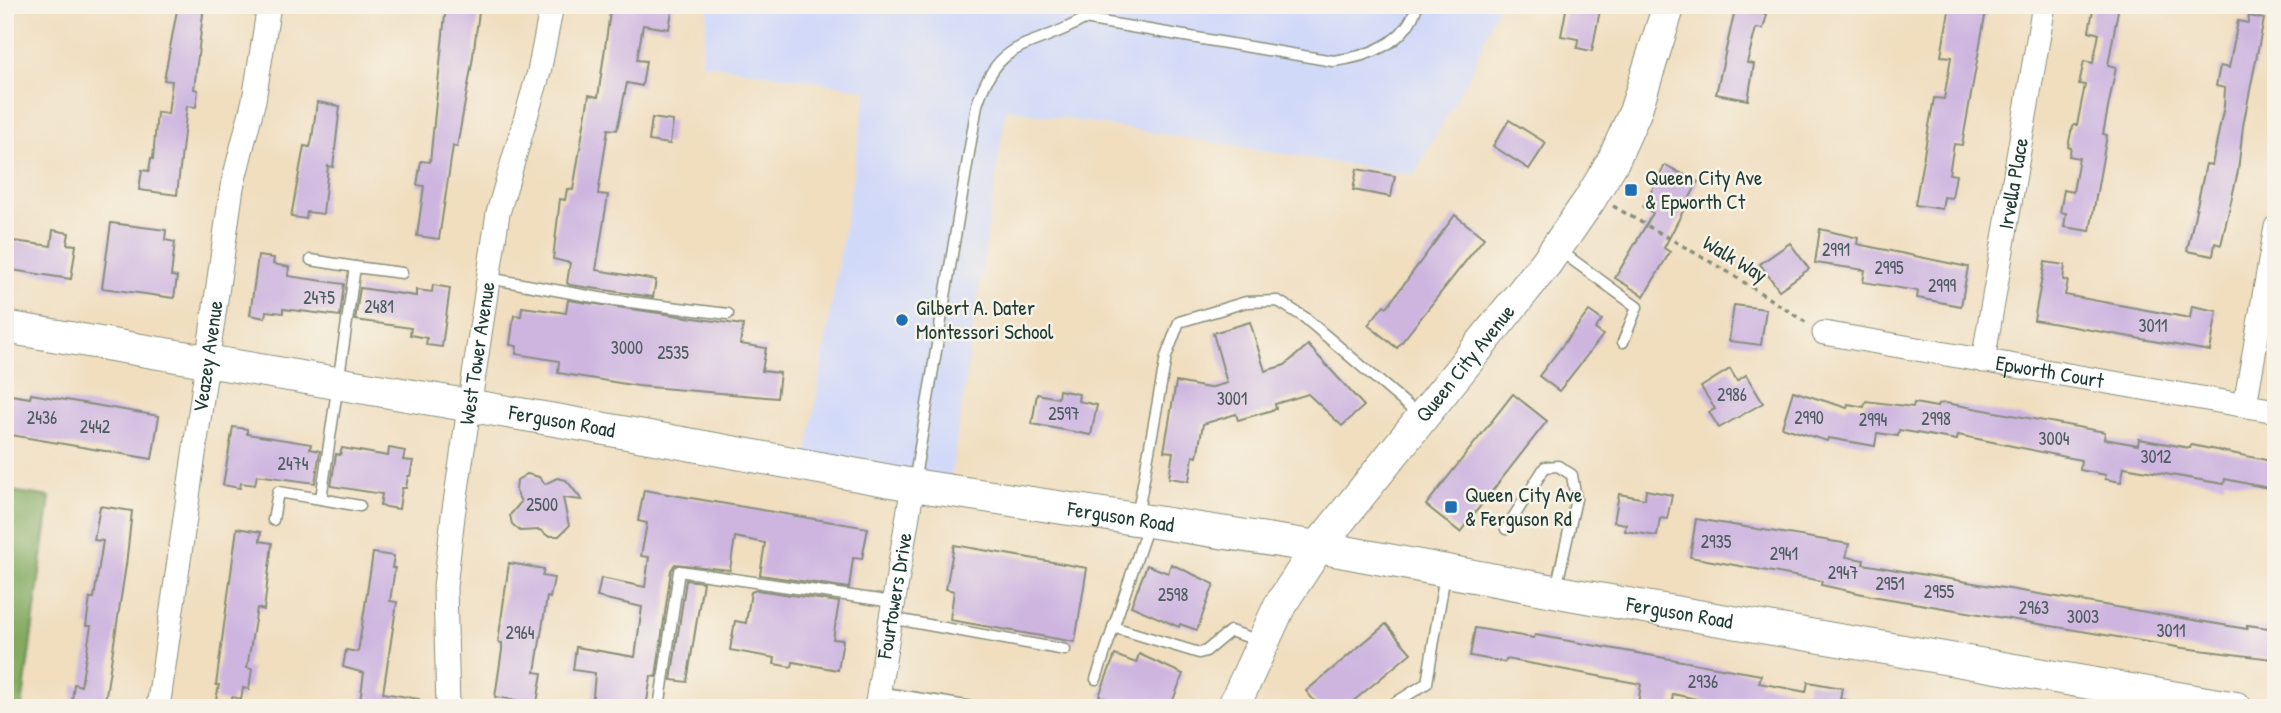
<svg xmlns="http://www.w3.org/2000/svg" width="2281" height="713" font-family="'Patrick Hand',sans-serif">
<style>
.built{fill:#d1d9f9}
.forest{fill:#83aa61;stroke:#51744a;stroke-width:2}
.building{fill:#ceb5e0}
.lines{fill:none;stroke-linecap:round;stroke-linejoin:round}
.lane-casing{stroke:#888e7a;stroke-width:13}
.street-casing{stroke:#888e7a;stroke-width:25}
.secondary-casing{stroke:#888e7a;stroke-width:34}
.path{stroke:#888e7a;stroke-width:3.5;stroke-dasharray:5 5;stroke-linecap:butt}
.lane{stroke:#fff;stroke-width:10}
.street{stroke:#fff;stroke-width:23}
.secondary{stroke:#fff;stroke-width:32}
.poi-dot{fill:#1f6fb2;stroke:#f7f3e8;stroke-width:2.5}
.labels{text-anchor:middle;stroke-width:5;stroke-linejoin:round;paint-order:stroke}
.number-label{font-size:18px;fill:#4b5b5f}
.poi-label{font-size:21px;fill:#1f3d34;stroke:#f7f3e8;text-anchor:start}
.street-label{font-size:21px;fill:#1f3d34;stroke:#f7f3e8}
</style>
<rect width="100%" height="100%" fill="#f7f3e8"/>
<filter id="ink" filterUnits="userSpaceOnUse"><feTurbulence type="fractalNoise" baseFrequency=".0143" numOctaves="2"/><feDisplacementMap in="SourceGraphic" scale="14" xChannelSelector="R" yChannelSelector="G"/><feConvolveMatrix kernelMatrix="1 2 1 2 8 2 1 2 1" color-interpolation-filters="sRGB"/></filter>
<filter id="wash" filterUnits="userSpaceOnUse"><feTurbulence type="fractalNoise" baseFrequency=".00686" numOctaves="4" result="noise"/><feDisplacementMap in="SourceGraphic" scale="28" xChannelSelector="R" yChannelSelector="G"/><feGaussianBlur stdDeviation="1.57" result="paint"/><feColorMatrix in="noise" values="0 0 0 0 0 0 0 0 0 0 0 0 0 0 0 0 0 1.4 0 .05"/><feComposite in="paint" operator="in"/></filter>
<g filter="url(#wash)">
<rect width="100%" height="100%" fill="#f0debf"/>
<path class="built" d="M709,5H1498L1471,73L1414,175L1006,109L949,491L805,465L867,90L701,63Z"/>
<path class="forest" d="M5,490L50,497L22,708H5Z"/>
<g id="blocks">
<g class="building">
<path d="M178,5H204L194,89L198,90L196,107L187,106L177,195L139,190L142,170L149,171L151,158L153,159L157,112L168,114L172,81L164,80Z"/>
<path d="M446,5H480L472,63L457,147L453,146L439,239L417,236L424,186L417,185L421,161L430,162Z"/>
<path d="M611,5H673L669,29L643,25L637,60L646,61L642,86L627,83L617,130L608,129L598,194L608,195L596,270L656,280L653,297L570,285L567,283L570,263L553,259L560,199L565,200L567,189L573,190L589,95L598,97Z"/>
<path d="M1567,5H1601L1592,51L1577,48L1578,39L1561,36Z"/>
<path d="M1736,5H1763L1761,13L1767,15L1763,29L1756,28L1747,63L1754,64L1748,100L1716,94Z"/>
<path d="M1950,5H1987L1962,145L1954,144L1949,174L1956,175L1952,198L1944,197L1942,209L1915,205L1934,98L1944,99L1951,57L1941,56Z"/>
<path d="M2094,5H2119L2108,65L2116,67L2103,134L2107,135L2090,231L2064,227L2066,213L2060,212L2064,190L2073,192L2079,158L2069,156L2071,148L2068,147L2071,132L2074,125H2077L2085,85L2079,84L2084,61L2093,63L2099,34L2089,31Z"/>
<path d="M2249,16L2264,19L2243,126L2238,171L2221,245L2215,243L2213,256L2187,251L2206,164L2212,165L2224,106L2225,88L2216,86L2220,66L2229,68L2238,21L2248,23Z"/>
<path d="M317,102L340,106L333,167L328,166L323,214L307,212L306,219L291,217L304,146L310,147L312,139Z"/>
<path d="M652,118L673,121L670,144L649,141Z"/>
<path d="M1509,120L1546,143L1529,169L1493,146Z"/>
<path d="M1665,165L1698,182L1664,248L1670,252L1644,296L1615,278L1653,213L1643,207Z"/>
<path d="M1357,169L1395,176L1391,197L1353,190Z"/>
<path d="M1455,215L1484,238L1397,348L1368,325L1384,305L1387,307Z"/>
<path d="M111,223L166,230L165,240L175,242L171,276L177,277L174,298L102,288Z"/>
<path d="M1820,229L1858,238L1857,244L1968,267L1961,306L1917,298L1918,291L1863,282L1865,270L1815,263Z"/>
<path d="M53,230L69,233L67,244L76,245L71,279L5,269V240L51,246Z"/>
<path d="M1790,243L1809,269L1779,290L1760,264Z"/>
<path d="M258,256L274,258L273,264L289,267L288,276L344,284L340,316L283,309V313L266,311L265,318L250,315Z"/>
<path d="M2045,262L2065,265L2063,280L2068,281L2065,295L2190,318L2192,306L2217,311L2210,351L2034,320Z"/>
<path d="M433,285L450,288L442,347L426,345L427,338L410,335L411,328L355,320L360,288L416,296V290L432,292Z"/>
<path d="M568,300L743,325L740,344L766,348L762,371L780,373L777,398L638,386L558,373L559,361L516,354L517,346L510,345L514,315L521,316L522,307L566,313Z"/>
<path d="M1734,305L1766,309L1761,345L1729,341Z"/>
<path d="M1589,311L1602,320L1595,329L1603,335L1559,391L1539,376Z"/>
<path d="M1250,322L1265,371L1285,365L1308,345L1364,406L1342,426L1308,394L1275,404L1276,409L1238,420L1236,414L1203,424L1197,457L1193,456L1189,481L1169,478L1173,452L1164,451L1176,382L1209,388L1227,383L1213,333Z"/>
<path d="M1730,369L1737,381L1746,375L1763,403L1719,428L1709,412L1715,409L1701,387Z"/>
<path d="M1059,390L1079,394L1078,401L1097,405L1091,435L1032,424L1037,394L1058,398Z"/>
<path d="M1793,391L1847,408L1848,404L1864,407L1866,401L1913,407L1914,403L1937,407L1938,404L1946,403L2105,432L2104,439L2138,445L2139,439L2190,448L2191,445L2276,462V477L2273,489L2225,479L2224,484L2124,467L2121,482L2105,479L2106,475L2080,470L2081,460L1958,435L1957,440L1899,430L1898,436L1877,433L1875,446L1828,438L1827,441L1782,427Z"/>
<path d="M5,394L30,398L31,394L159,416L152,459L5,434Z"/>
<path d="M1513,394L1547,421L1460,532L1426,505Z"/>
<path d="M233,427L247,429V434L311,444L310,449L320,451L315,483L257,475L255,485L241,483L240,488L223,485Z"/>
<path d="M342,448L388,456L389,448L405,451L403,460L413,461L410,476H408L406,488H402L399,509L380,506L382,494L331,486L336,454L340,455Z"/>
<path d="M527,474L539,477L545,484L557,478L566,480L582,500L563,498L569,526L559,536H548L540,530L520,531L512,524L510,515L521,502L516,491L517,480Z"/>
<path d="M644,490L868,528L862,559L853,558L849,588L760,575L765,543L735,537L730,570L675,564L671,570L656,677L651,676L646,708H592L595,673L573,670L576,647L635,657L642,607L597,597L601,578L645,587L649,557L641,556L647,523L638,521Z"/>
<path d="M1646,490L1672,495L1667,519L1660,518L1657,536L1625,531L1626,524L1614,522L1619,494L1645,499Z"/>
<path d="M100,506L132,511L126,565L104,708H71L74,684L81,686L91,626H86L90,598H94L103,541L94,540Z"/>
<path d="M1696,519L1849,544L1846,557L1864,560L1863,564L1908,572L2247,629V625L2276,629L2272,659L2183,648L1872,596L1821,585L1822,581L1690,557Z"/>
<path d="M237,528L261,532L260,541L272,543L264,610L257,608L247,668L252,669L249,689L243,688L241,699L232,697L231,703L216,700L219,685H216Z"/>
<path d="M954,545L1087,568L1075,642L950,620L954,591L946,589Z"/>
<path d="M373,553L394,556L392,568H395L390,601L397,602L383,693L419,699L418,708H359L364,673L343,667L346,650L358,652Z"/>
<path d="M509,563L544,569L542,576L554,578L550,598L547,597L535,672L542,673L537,703L495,697L502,650V643L498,642Z"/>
<path d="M1171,564L1214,584L1197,630L1180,624L1179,627L1131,606L1147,565L1168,573Z"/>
<path d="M686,580L703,582L687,682L671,680Z"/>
<path d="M757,590L839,602L833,639L843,640L838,670L793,662L792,667L774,664L775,658L730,650L735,621L746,623L751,592Z"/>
<path d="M1386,624L1411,653L1345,708H1320L1306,691Z"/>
<path d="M1475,628L1534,638L1535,635L1761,675L1759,683L1806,692L1808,682L1842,688L1840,699L1848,700L1847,708H1737L1673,694L1671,708L1638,704L1641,684L1506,659L1505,662L1470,656Z"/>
<path d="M1139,654L1183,674L1170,708H1120L1122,704L1099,696L1115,655L1136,663Z"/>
</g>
</g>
</g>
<g filter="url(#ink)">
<use href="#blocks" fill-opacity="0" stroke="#888e7a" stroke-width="2"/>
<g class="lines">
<g class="lane-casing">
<g id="lane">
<path d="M1559,250L1637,307L1623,342"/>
<path d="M311,260L355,267"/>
<path d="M488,278L605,299L728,314"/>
<path d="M914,483L977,105C999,35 1032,50 1084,19L1333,61C1368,57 1407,43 1417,5"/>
<path d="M360,506L321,499L355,267L402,273"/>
<path d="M1137,517L1166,357L1179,322L1246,302L1278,301L1304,317L1420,416"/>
<path d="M273,520L278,492L321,499"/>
<path d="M1506,529L1545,467L1558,466L1572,475L1576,499L1556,589"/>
<path d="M890,618L1065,650"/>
<path d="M1113,627L1199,653L1206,651L1230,631L1260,641"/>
<path d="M1096,679L1148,525"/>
<path d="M878,692L979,708"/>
<path d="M659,708L679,571L893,602"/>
<path d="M1387,708L1427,683L1445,574"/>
</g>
</g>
<g class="street-casing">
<g id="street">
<path id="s1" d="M1824,333L2276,411"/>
<path id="s2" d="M1983,361L2044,5"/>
<path d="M2245,405L2276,227"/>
<path id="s3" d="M158,708L232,187L254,100L269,5"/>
<path id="s4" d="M448,708L445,587L453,516L498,213L539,72L552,5"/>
<path id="s5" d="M876,708L913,485"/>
</g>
</g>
<g class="secondary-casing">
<g id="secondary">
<path id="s6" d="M5,327L561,421L913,485L1318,547L1575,595L2236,708"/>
<path id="s7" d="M1233,708L1280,605L1318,547L1546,263L1589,201L1613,161L1635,112L1669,5"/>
</g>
</g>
<path class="path" d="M1613,206L1728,272L1807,323"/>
<use href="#lane" class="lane"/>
<use href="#street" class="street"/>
<use href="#secondary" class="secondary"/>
</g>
</g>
<g class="poi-dot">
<rect x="1624" y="183" width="14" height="14" rx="3.5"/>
<circle cx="902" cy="320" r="7"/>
<rect x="1444" y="500" width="14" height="14" rx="3.5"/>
</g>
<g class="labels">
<g class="number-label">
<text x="1836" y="256">2991</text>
<text x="1889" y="274">2995</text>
<text x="1942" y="292">2999</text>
<text x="319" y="304">2475</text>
<text x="379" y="313">2481</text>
<text x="2153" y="332">3011</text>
<text x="627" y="354">3000</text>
<text x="673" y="359">2535</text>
<text x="1732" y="401">2986</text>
<text x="1232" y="405">3001</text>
<text x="1064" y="420">2597</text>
<text x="42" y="424">2436</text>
<text x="1809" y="424">2990</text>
<text x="1936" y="425">2998</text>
<text x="1873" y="426">2994</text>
<text x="95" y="433">2442</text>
<text x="2054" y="445">3004</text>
<text x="2156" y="463">3012</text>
<text x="293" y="470">2474</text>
<text x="542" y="511">2500</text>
<text x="1716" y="548">2935</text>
<text x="1784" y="560">2941</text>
<text x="1843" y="579">2947</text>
<text x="1890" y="590">2951</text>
<text x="1939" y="598">2955</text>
<text x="1173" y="601">2598</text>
<text x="2034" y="614">2963</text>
<text x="2083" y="623">3003</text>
<text x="2171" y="637">3011</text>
<text x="520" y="639">2964</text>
<text x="1703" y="688">2936</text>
</g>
<g class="poi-label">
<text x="1645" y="185">Queen City Ave<tspan x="1645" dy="24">&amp; Epworth Ct</tspan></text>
<text x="916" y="315">Gilbert A. Dater<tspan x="916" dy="24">Montessori School</tspan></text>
<text x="1465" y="502">Queen City Ave<tspan x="1465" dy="24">&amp; Ferguson Rd</tspan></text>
</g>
<g class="street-label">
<text dy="7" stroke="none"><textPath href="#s2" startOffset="180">Irvella Place</textPath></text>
<text transform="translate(1735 259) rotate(31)" y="7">Walk Way</text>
<text dy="7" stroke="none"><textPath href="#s4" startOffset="357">West Tower Avenue</textPath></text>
<text dy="7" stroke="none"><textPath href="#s3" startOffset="355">Veazey Avenue</textPath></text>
<text dy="7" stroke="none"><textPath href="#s7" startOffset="418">Queen City Avenue</textPath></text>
<text dy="7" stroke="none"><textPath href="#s1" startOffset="229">Epworth Court</textPath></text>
<text dy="7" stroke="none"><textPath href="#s6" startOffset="565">Ferguson Road</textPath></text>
<text dy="7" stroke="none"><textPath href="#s6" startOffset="1132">Ferguson Road</textPath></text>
<text dy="7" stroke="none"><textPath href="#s5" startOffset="114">Fourtowers Drive</textPath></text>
<text dy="7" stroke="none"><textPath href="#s6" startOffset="1699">Ferguson Road</textPath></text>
</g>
</g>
<rect width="2281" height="713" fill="none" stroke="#f7f3e8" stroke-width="28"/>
</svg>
